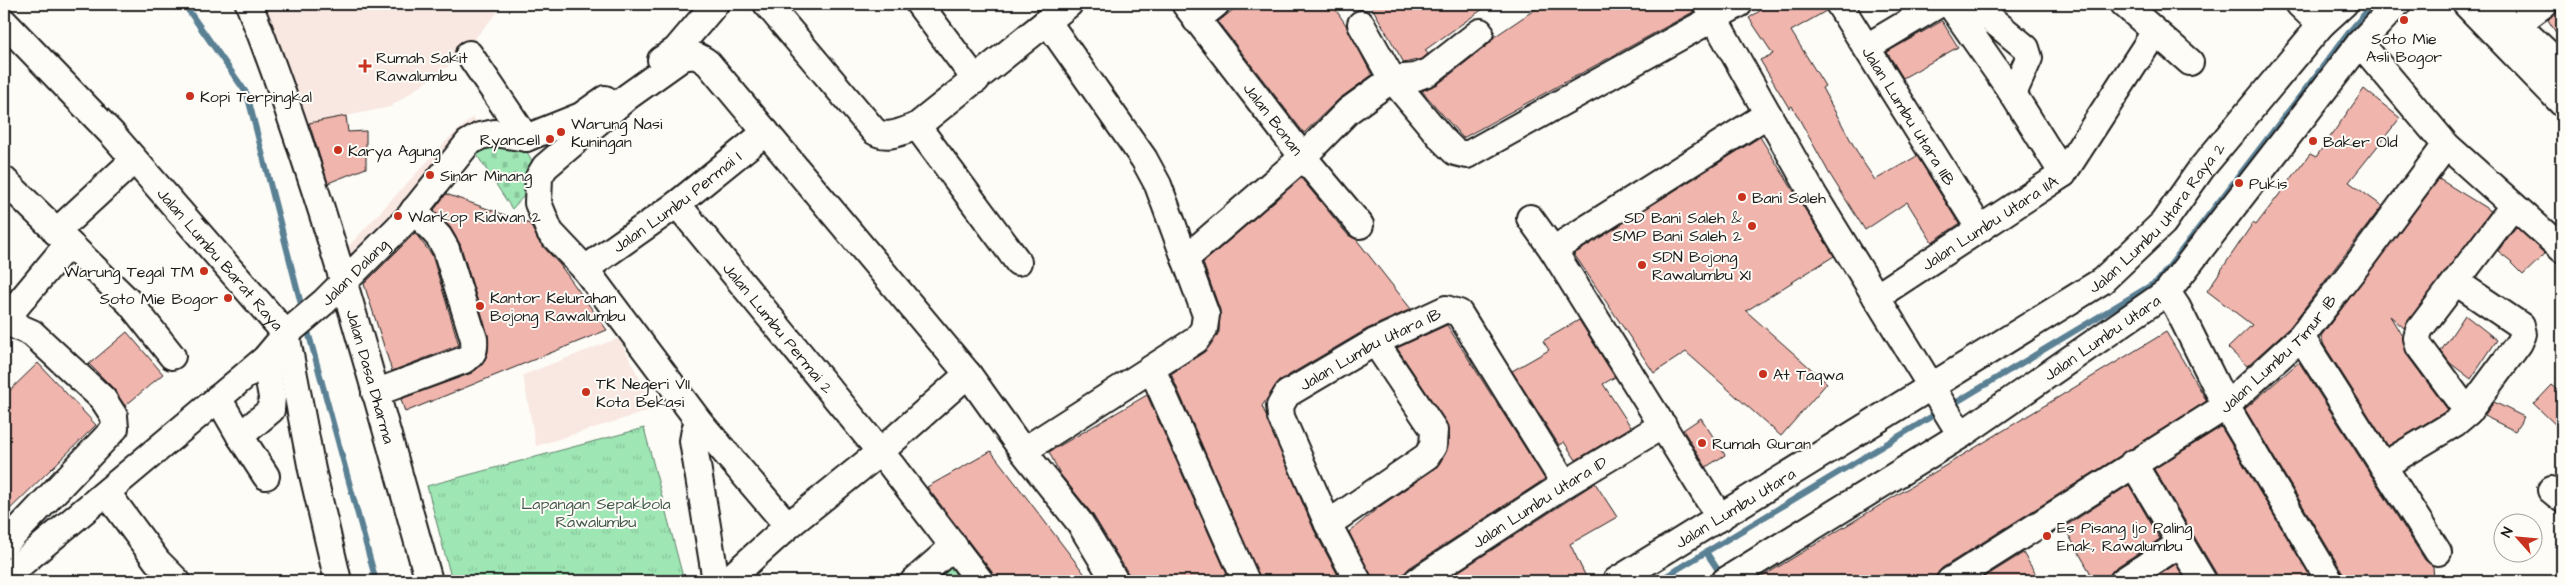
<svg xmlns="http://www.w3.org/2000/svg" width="2566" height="585" font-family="'Architects Daughter',sans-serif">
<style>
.built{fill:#f9e7e1}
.cemetery{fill:url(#cemetery-stones);stroke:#5d8168}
.park{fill:url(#park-tufts);stroke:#5d8168}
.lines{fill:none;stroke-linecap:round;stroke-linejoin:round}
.stream{stroke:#5a8094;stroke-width:6}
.building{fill:#f0b5ad;stroke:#1c1c1c}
.minor-casing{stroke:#1c1c1c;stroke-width:30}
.minor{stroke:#fdfcf7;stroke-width:26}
.poi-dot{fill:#c8321e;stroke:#fdfcf7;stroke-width:2}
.labels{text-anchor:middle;stroke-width:4;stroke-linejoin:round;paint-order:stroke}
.poi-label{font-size:16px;fill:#1c1c1c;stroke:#fdfcf7;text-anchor:start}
.street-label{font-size:16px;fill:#1c1c1c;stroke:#fdfcf7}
.park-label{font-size:16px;fill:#43594a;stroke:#fdfcf7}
</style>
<defs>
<pattern id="cemetery-stones" width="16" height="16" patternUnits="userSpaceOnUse" patternTransform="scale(1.25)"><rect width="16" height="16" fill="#9ee6b4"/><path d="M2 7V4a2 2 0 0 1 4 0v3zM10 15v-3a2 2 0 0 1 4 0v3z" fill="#88c59a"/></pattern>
<pattern id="park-tufts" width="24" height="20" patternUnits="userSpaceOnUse" patternTransform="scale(1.25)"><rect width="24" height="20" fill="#9ee6b4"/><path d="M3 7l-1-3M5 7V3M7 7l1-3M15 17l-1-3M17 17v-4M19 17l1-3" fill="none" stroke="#88c59a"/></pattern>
</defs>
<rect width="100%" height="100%" fill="#fdfcf7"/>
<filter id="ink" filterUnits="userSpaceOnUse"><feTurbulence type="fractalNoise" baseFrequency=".02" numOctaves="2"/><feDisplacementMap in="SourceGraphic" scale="10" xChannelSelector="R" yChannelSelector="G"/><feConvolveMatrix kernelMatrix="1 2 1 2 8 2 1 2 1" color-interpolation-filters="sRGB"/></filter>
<g filter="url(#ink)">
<g class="built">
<path d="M262,4H505L453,63L390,107L302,125Z"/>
<path d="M473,117L483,132L352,267L345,250L448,139Z"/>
<path d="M619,338L655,409L536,446L523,375Z"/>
</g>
<path class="cemetery" d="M521,142L537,169L533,186L512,209L471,146Z"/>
<g class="park">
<path d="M644,428L684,581H452L427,486Z"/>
<path d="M948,560L959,581H922Z"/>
</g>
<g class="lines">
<g class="stream">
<path d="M184,4L247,94L303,312"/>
<path d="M306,324L376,581"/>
<path d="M1950,406L2158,281L2350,31L2373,4"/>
<path d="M1706,552L1722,576"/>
<path d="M1658,581L1939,412"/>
</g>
</g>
<g class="building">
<path d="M1240,4H1332L1346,25L1372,75L1339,99L1304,133L1218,22Z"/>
<path d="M1370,4H1490L1425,50L1428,54L1422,59L1404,63Z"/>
<path d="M1543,4H1691L1693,12L1463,138L1422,91L1438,84L1489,44L1494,37Z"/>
<path d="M1770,4H1824L1826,11L1791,31L1825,86L1822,88L1861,159L1875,180L1917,156L1959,224L1932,242L1907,202L1865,230L1829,173L1792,106L1789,108L1760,60L1773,54L1749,18Z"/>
<path d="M2559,4H2562V42L2548,20L2558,10Z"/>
<path d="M1942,21L1958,47L1903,78L1887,52Z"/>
<path d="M2364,89L2400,118L2349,182L2382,206L2290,327L2247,366L2228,348L2252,325L2207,291L2253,223L2256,225L2310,154L2316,157Z"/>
<path d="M346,116L348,132L366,131V168L328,183L309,123Z"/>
<path d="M1760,137L1834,256L1746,311L1827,383L1781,436L1686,352L1654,373L1574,254Z"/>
<path d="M1301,178L1348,235L1356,239L1411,309L1367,329L1279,381L1262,406L1314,530L1341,581H1261L1171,374L1204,352L1219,332L1220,310L1203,263Z"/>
<path d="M2439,179L2491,211L2404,328L2390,316L2402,336L2407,355L2448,410L2388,446L2324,345L2321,336Z"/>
<path d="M446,194L530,224L539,242L560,265L607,330L405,412L401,399L472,373L483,364L488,352V335L460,244L450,227L434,210Z"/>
<path d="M2516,227L2545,254L2523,275L2511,263L2512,262L2498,251Z"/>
<path d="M415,233L432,255L459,345L392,371L364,284Z"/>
<path d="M2465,315L2497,340L2471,379L2450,363L2441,351Z"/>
<path d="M1579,320L1615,377L1603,384L1631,427L1576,460L1564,442L1559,445L1512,371L1549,350L1543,341Z"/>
<path d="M1447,325L1545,479L1409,568L1404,574L1402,581H1373L1349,532L1379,507L1436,468L1448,447L1449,431L1446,422L1397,348Z"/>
<path d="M127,332L163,374L125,406L113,388L89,364Z"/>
<path d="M2166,332L2207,401L1942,568L1937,574L1935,581H1755Z"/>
<path d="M2299,362L2425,560L2433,566L2434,581H2345L2343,573L2245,409Z"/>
<path d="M38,363L96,425L4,515V396Z"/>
<path d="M2552,385L2562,393V431L2534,404Z"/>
<path d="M1147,395L1230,581H1130L1128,573L1093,515L1060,474L1049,452Z"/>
<path d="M2494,402L2524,417L2515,431L2484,416Z"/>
<path d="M1701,418L1725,455L1706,467L1683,430Z"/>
<path d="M2221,427L2313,581H2218L2216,573L2154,469Z"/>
<path d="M991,451L1090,581H995L992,572L927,487Z"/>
<path d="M1595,483L1617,517L1570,544L1588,581H1444Z"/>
<path d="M2129,485L2160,539L2115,568L2110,574L2108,581H2095L2064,527Z"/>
<path d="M2023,553L2040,581H1978Z"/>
<path d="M2176,564L2186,581H2150Z"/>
</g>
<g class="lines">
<g class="minor-casing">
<g id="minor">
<path id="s1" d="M249,4C323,191 374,388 429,581"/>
<path d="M767,4L874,131C887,140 903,131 917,126L1069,4"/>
<path d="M919,4L976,80"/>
<path id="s2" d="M1185,4L1303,157L1360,225"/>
<path d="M1706,4L1813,194L1961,435"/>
<path id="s3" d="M1839,4L1980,229"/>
<path d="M1950,4L2013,94L2063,174"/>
<path d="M1973,4L2026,48L2029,58L2013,94"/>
<path d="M2124,4L2190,62"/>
<path d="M2299,4L2321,25"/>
<path d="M2466,4L2562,103"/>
<path d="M2495,4L2562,67"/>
<path d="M1196,20L1216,4"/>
<path id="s4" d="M4,22L113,135L286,334L312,470L338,581"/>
<path d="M1361,24L1392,79L1443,140L1455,152L1467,155L1739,4"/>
<path d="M2517,24L2544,4"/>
<path d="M1867,47L1939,4"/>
<path d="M469,54L526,138"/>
<path d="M661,60L676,50L715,4"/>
<path d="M917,126L1018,262"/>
<path d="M2446,145L2562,249"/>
<path d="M4,180L130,303L172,356"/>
<path id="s5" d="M677,204L891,465L980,581"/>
<path d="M1530,218L1553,250L1720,518"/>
<path d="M56,232L134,160"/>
<path d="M1553,250L1768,114"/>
<path d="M1185,259L1303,157L1348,111L1392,79L1416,77L1429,72L1480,32"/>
<path id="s6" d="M585,269L677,204L766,132"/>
<path d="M2456,282L2521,326L2523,334L2519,343L2468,412"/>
<path d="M2167,292L2177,307L2226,406L2330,581"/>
<path id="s7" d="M1876,297L2063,174L2155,32"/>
<path d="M4,321L68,244"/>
<path d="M2301,337L2438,552"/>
<path d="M265,359L272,397L271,410L240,436L266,476"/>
<path d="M1152,369L1246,581"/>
<path d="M375,393L464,360C473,355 475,350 474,339L446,249L439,237L414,210"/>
<path d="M218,398L240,436"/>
<path d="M701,424L695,430L693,441L716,581"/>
<path d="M1023,451L1196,340L1204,329L1206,315L1158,185L1144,159L1047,21"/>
<path d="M2133,463L2203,581"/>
<path d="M2383,466L2455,423L2468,412L2419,346L2417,338L2419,330L2513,206"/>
<path d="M2551,490L2562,499"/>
<path d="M107,493L157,561L177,581"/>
<path d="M1328,524L1427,456L1433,446L1434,430L1375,342"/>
<path d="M788,526L701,424L585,269L550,232L538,203L539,177L545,167L627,97L683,57C694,54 699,56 708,63L968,374L1023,451L1080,523L1115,581"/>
<path d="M4,545L115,428L114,416L103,399L32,333L4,321"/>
<path id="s8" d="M4,578L265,359L286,334L324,302L409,217L468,143L480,136L495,133L526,138L581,116L605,99"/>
<path d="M727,581L788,526L880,452L968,374"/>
<path d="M914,581L954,546"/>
<path id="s9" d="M1358,581L1328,524L1281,417L1280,406L1287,394L1375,342L1446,309L1459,313L1565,484"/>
<path id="s10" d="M1417,581L1565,484L1663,425"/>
<path id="s11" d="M1616,581L2102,281L2163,223L2201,169L2321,25L2344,4"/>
<path id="s12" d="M1725,581L1961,435L2167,292L2360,43L2397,4"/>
<path id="s13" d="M1950,581L2226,406L2301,337L2357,265L2446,145L2360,43"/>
<path d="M2123,581L2181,543"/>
</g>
</g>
<use href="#minor" class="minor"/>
</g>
</g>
<g class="poi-dot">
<circle cx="2404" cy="20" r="5"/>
<path d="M362.5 58.5h5v5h5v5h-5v5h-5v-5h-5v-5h5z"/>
<circle cx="190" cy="96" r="5"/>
<circle cx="561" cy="132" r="5"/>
<circle cx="550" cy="139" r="5"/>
<circle cx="2313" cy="141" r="5"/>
<circle cx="338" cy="150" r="5"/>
<circle cx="430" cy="175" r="5"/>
<circle cx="2239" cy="183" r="5"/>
<circle cx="1742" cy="197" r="5"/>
<circle cx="398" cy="216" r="5"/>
<circle cx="1752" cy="226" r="5"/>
<circle cx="1642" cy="265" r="5"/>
<circle cx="204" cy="271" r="5"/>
<circle cx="228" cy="298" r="5"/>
<circle cx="480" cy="306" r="5"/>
<circle cx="1763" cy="374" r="5"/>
<circle cx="586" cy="392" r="5"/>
<circle cx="1702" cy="443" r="5"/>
<circle cx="2047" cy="536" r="5"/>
</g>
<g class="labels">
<g class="poi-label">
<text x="2404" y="44" text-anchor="middle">Soto Mie<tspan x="2404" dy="18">Asli Bogor</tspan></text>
<text x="376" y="63">Rumah Sakit<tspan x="376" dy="18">Rawalumbu</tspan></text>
<text x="200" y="102">Kopi Terpingkal</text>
<text x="571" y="129">Warung Nasi<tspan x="571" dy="18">Kuningan</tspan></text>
<text x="540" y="145" text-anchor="end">Ryancell</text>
<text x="2323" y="147">Baker Old</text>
<text x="348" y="156">Karya Agung</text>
<text x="440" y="181">Sinar Minang</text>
<text x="2249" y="189">Pukis</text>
<text x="1752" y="203">Bani Saleh</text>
<text x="408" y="222">Warkop Ridwan 2</text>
<text x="1742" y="223" text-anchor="end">SD Bani Saleh &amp;<tspan x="1742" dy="18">SMP Bani Saleh 2</tspan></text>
<text x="1652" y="262">SDN Bojong<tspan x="1652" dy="18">Rawalumbu XI</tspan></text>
<text x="194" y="277" text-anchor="end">Warung Tegal TM</text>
<text x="490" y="303">Kantor Kelurahan<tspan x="490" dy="18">Bojong Rawalumbu</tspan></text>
<text x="218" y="304" text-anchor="end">Soto Mie Bogor</text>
<text x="1773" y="380">At Taqwa</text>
<text x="596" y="389">TK Negeri VII<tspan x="596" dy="18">Kota Bekasi</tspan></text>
<text x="1712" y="449">Rumah Quran</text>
<text x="2057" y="533">Es Pisang Ijo Paling<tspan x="2057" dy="18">Enak, Rawalumbu</tspan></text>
</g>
<g class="street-label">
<text dy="6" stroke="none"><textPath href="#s3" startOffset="132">Jalan Lumbu Utara IIB</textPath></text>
<text dy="6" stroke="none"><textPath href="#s2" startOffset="145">Jalan Bonan</textPath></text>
<text dy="6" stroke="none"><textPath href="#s6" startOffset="114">Jalan Lumbu Permai I</textPath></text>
<text dy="6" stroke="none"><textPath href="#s11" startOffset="655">Jalan Lumbu Utara Raya 2</textPath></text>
<text dy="6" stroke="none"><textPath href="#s7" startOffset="136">Jalan Lumbu Utara IIA</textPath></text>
<text dy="6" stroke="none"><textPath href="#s4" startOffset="321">Jalan Lumbu Barat Raya</textPath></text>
<text dy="6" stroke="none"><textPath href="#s8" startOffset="466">Jalan Dalang</textPath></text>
<text dy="6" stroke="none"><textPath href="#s5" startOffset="160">Jalan Lumbu Permai 2</textPath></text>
<text dy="6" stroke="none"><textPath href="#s12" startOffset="449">Jalan Lumbu Utara</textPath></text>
<text dy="6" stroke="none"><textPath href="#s9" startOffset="301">Jalan Lumbu Utara IB</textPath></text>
<text dy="6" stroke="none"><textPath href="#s13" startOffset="401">Jalan Lumbu Timur 1B</textPath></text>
<text dy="6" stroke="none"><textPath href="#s1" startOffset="392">Jalan Dasa Dharma</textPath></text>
<text dy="6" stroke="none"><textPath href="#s10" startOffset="146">Jalan Lumbu Utara 1D</textPath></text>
<text dy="6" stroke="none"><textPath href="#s11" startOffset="140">Jalan Lumbu Utara</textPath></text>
</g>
<g class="park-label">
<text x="596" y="509">Lapangan Sepakbola<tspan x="596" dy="18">Rawalumbu</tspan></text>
</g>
</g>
<rect width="2566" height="585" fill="none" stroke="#fdfcf7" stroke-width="20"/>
<rect x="10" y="10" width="2546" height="565" fill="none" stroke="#1c1c1c" stroke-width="2" filter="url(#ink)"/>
<g transform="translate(2518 538) rotate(297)"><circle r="24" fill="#fdfcf7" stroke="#a3a29f"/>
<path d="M0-4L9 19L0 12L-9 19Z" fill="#c8321e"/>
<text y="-8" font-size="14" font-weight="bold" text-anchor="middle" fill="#1c1c1c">N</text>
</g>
</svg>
